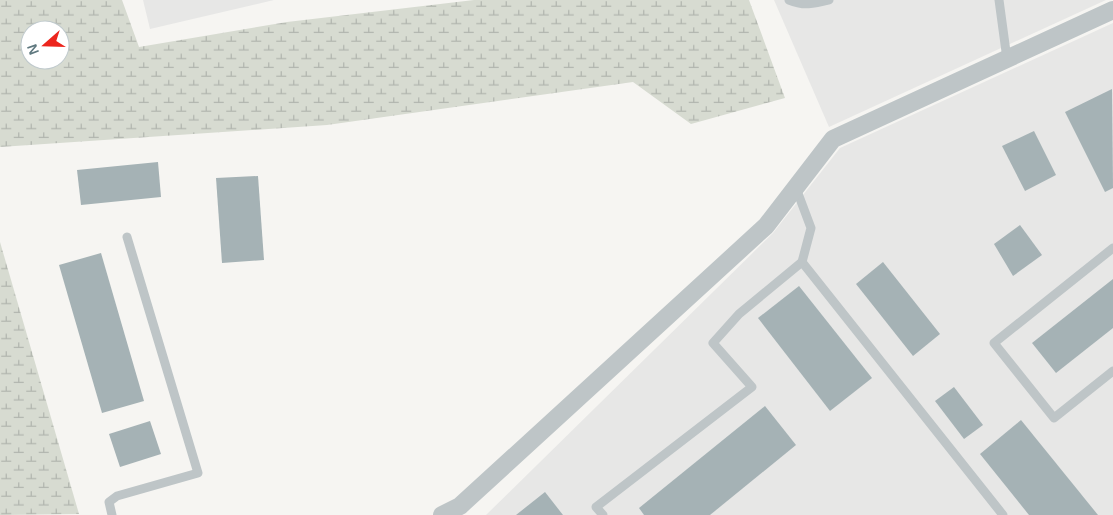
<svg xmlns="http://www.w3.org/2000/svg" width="1113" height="515" font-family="Arial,sans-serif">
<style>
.built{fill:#e7e7e6}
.wetland{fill:url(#wetland-marsh);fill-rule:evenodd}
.building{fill:#a5b2b5}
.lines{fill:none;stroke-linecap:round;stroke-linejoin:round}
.service{stroke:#bec5c7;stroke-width:9}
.minor{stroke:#bec5c7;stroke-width:18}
</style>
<defs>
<pattern id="wetland-marsh" width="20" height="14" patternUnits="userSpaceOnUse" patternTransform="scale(1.25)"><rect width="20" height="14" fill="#d7dbd1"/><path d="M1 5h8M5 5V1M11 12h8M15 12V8" fill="none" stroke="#b2b6af"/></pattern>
</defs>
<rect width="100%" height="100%" fill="#f6f5f2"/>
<g class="built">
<path d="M143,0H274L150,29Z"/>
<path d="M774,0H1106L829,127Z"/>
<path d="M1113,23V515H486L773,233L840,148Z"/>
</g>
<g class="wetland">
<path d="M0,0H122L139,47L287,22L474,0H749L785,98L691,124L633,82L327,125L0,147ZM30,30H60V60H30Z"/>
<path d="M0,242L79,514L0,515Z"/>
</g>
<g class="building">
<path d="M1112,89L1113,188L1105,192L1065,112Z"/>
<path d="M1034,131L1056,175L1025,191L1002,146Z"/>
<path d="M158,162L161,197L81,205L77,170Z"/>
<path d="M258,176L264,260L222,263L216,178Z"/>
<path d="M1020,225L1042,255L1013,276L994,244Z"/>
<path d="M101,253L144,401L102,413L59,265Z"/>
<path d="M883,262L940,334L913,356L856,284Z"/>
<path d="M1113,279V328L1056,373L1032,343Z"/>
<path d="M799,286L872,378L830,411L758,318Z"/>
<path d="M954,387L983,425L964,439L935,401Z"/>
<path d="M765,406L796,445L710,515H644L639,508Z"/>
<path d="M1021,420L1098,515H1029L980,454Z"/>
<path d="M150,421L161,454L120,467L109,434Z"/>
<path d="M545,492L563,515H516Z"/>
</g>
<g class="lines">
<g class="service">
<path d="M789,0C803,6 814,4 829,0"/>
<path d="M999,0L1007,59"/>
<path d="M1113,248L994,343L1054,418L1113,371"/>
<path d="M802,262L1003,515"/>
<path d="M112,515L109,502L117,496L198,473L127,237"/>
<path d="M603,515L596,507L752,387L713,343L739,314L802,262L811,228L796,188"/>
</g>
<path class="minor" d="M442,515L460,506L766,226L833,139L1113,10"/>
</g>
<g transform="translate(45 45) rotate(250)"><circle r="24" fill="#ffffff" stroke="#bfc9cc"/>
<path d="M0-4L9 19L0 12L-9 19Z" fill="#ec251d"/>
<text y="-8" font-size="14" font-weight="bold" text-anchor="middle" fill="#5f787f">N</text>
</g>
</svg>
